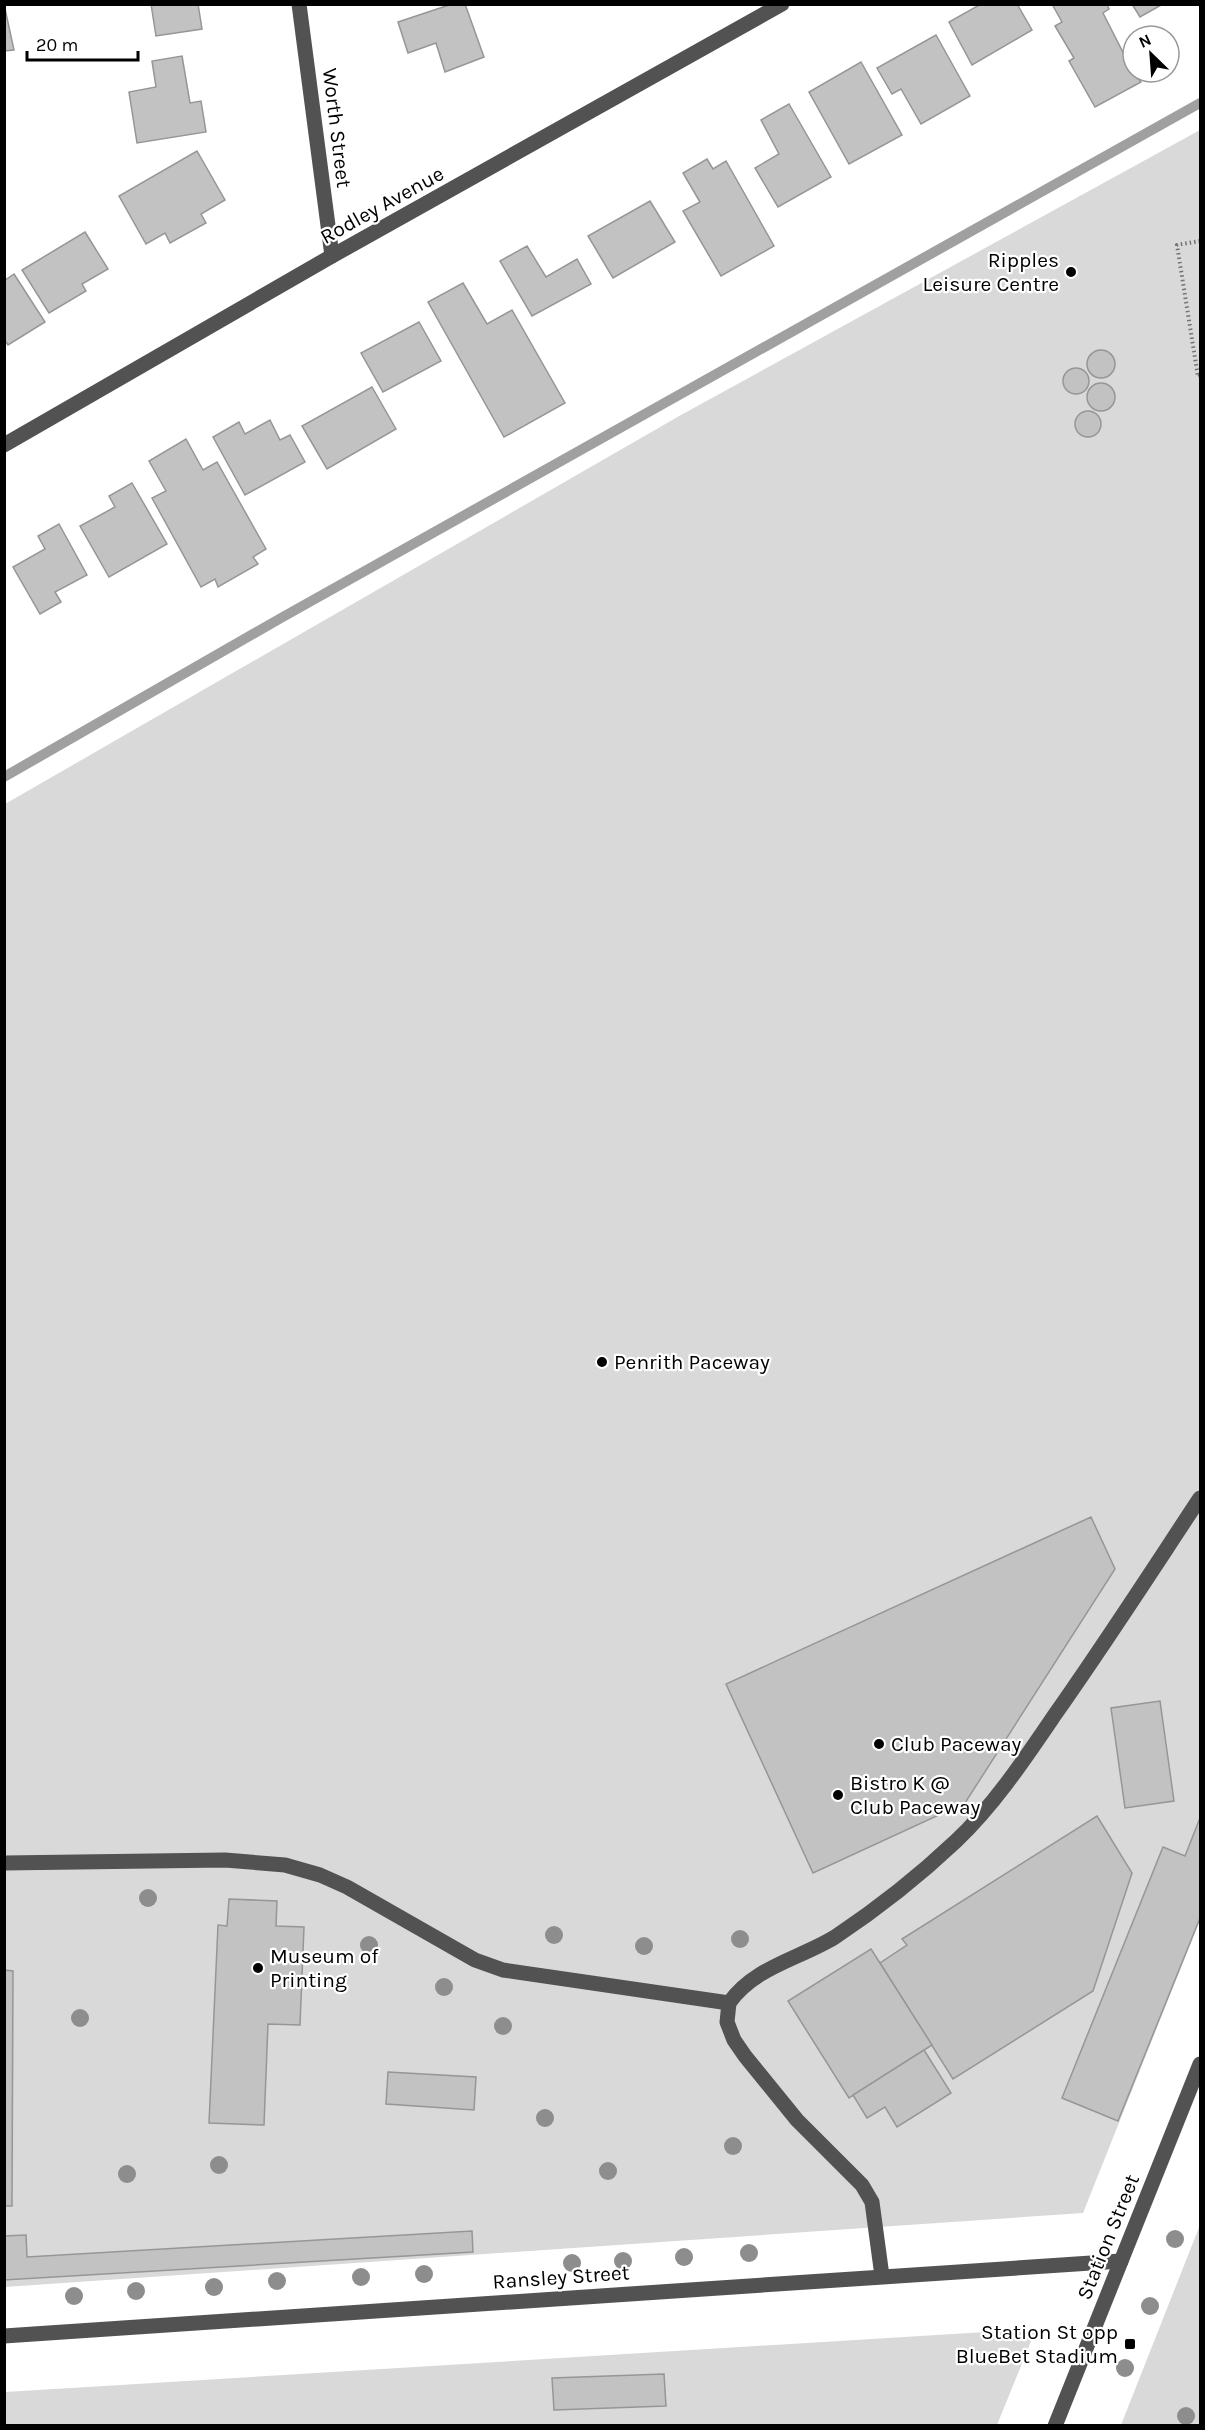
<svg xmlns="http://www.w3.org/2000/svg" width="1205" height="2430" font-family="Karla,sans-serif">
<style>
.green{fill:#d9d9d9}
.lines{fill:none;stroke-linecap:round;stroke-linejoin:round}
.stream{stroke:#a0a0a0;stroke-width:10}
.building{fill:#c2c2c2;stroke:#969696;stroke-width:1.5}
.path{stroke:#747474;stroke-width:4;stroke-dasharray:1.5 3;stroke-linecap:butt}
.minor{stroke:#525252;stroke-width:15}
.tree{fill:#8d8d8d}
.poi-dot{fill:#000;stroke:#fff;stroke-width:2}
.labels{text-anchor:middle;stroke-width:4.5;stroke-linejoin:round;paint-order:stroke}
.street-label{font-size:21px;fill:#000;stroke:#fff}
.poi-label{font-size:21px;fill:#000;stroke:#fff;text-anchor:start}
</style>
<rect width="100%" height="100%" fill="#fff"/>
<g class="green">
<path d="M1200,130V1920L1083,2213L5,2287V804L681,415Z"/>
<path d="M1200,2225V2425H1121Z"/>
<path d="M1036,2329L997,2425L5,2426V2392Z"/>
</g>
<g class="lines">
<path class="stream" d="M4,777L281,618L1200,103"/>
</g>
<g class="building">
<path d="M4,4L14,50L4,51Z"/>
<path d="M151,4H198L202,29L156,36Z"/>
<path d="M452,4H465L484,57L445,72L436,43L408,53L398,22Z"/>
<path d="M981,4H1017L1032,30L972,65L949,22Z"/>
<path d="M1052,4H1107L1109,9L1103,13L1133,72L1141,82L1095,107L1069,61L1074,58L1055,26L1062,22Z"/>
<path d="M1132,4H1163L1140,17Z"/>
<path d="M936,35L970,96L921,124L901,89L892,94L877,68Z"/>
<path d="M182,56L190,103L201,101L206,132L137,143L129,92L156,87L152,61Z"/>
<path d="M861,62L902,135L849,164L809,92Z"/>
<path d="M789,104L831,177L778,207L755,168L779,154L761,120Z"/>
<path d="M197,151L225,200L201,214L206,223L170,243L165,233L146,244L119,196Z"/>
<path d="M707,159L713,169L726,161L774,246L721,276L683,211L700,202L683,173Z"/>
<path d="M650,201L675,242L613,278L588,236Z"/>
<path d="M85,232L108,269L82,284L86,291L49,313L22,270Z"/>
<path d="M527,246L546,277L577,259L591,284L532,316L500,261Z"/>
<path d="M14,274L45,322L8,345L4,339V281Z"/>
<path d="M463,283L487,324L512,310L565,403L504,437L428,302Z"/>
<path d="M419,322L441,361L383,392L361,353Z"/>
<circle cx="1101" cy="364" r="14"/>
<circle cx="1076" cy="381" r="13"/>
<circle cx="1101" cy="397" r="14"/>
<path d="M372,387L396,429L327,469L302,426Z"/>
<circle cx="1088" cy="424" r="13"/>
<path d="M270,420L280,440L290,435L305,462L245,495L213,437L239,422L245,434Z"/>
<path d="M186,439L203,470L217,462L266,549L253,557L258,564L218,587L215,579L201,587L152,498L166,491L149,461Z"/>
<path d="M132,483L167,544L109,577L80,526L115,507L109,496Z"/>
<path d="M59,524L87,575L55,592L61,602L40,614L13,567L45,549L38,536Z"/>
<path d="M1091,1517L1115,1569L965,1803L813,1873L726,1684Z"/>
<path d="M1160,1701L1174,1801L1125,1808L1111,1708Z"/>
<path d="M1097,1816L1132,1873L1093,1991L953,2079L880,1963L907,1945L902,1939Z"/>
<path d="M1200,1818V1918L1118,2121L1062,2098L1163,1847L1185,1856Z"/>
<path d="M229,1899L277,1901L276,1926L304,1927L300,2025L268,2024L264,2125L209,2123L218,1925L227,1926Z"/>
<path d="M871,1949L932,2045L849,2098L788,2001Z"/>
<path d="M4,1970L13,1971L12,2206H4Z"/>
<path d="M924,2050L951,2093L897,2127L885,2107L867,2118L853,2095Z"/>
<path d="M388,2072L476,2077L474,2110L386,2104Z"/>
<path d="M472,2231L473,2252L4,2280V2236L26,2235L27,2257Z"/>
<path d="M664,2374L666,2406L554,2410L552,2378Z"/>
</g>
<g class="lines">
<path class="path" d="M1200,241L1177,245L1198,377L1200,376"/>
<g class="minor">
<path d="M299,4L332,256"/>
<path d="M4,445L332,256L782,4"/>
<path d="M4,1863L225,1860L285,1865L320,1875L347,1887L475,1960L503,1970L729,2003L727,2022L734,2040L745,2056L797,2120L862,2185L872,2202L882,2276"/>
<path d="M729,2003C754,1967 799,1959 835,1937C877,1909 919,1876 956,1841C995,1804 1026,1757 1056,1713C1106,1642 1153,1569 1200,1498"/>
<path d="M4,2336L1121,2261"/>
<path d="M1055,2426L1200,2064"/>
</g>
</g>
<g class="tree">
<circle cx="148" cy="1898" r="9"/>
<circle cx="554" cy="1935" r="9"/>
<circle cx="740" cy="1939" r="9"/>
<circle cx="369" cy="1945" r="9"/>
<circle cx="644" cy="1946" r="9"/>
<circle cx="444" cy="1987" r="9"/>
<circle cx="80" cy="2018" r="9"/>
<circle cx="503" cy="2026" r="9"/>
<circle cx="545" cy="2118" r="9"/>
<circle cx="733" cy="2146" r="9"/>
<circle cx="219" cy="2165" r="9"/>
<circle cx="608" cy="2171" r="9"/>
<circle cx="127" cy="2174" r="9"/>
<circle cx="1175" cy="2239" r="9"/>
<circle cx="749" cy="2253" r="9"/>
<circle cx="684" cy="2257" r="9"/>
<circle cx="623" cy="2261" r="9"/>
<circle cx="572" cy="2263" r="9"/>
<circle cx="424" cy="2274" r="9"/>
<circle cx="361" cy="2277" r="9"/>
<circle cx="277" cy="2281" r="9"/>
<circle cx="214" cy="2287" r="9"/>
<circle cx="136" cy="2291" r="9"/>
<circle cx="74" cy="2296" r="9"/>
<circle cx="1150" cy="2306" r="9"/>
<circle cx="1125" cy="2368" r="9"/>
<circle cx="1186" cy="2416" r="9"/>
</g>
<g class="poi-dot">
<circle cx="1071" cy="272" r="6"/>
<circle cx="602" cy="1362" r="6"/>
<circle cx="879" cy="1744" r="6"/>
<circle cx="838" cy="1795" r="6"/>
<circle cx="258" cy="1968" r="6"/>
<rect x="1124" y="2338" width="12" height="12" rx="3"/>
</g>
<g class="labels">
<g class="street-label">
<text transform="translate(337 128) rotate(83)" y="7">Worth Street</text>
<text transform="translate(382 205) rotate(-29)" y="7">Rodley Avenue</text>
<text transform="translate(1108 2237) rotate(-68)" y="7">Station Street</text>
<text transform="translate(561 2277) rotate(-4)" y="7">Ransley Street</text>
</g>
<g class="poi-label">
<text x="1059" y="267" text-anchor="end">Ripples<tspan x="1059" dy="24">Leisure Centre</tspan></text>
<text x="614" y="1369">Penrith Paceway</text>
<text x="891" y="1751">Club Paceway</text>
<text x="850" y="1790">Bistro K @<tspan x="850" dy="24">Club Paceway</tspan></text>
<text x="270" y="1963">Museum of<tspan x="270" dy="24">Printing</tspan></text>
<text x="1118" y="2339" text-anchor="end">Station St opp<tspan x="1118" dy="24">BlueBet Stadium</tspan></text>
</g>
</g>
<rect width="1205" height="2430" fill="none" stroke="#000000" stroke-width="12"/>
<g transform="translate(1151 54) rotate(335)"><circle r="28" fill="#ffffff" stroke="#999999" stroke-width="1.5"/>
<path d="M0-4.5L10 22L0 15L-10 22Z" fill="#000000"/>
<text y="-9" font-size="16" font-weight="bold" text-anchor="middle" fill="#000000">N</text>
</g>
<path d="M27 51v9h111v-9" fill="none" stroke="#000000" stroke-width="3"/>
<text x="36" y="51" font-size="18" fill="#000000" stroke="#ffffff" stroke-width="4.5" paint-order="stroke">20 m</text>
</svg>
